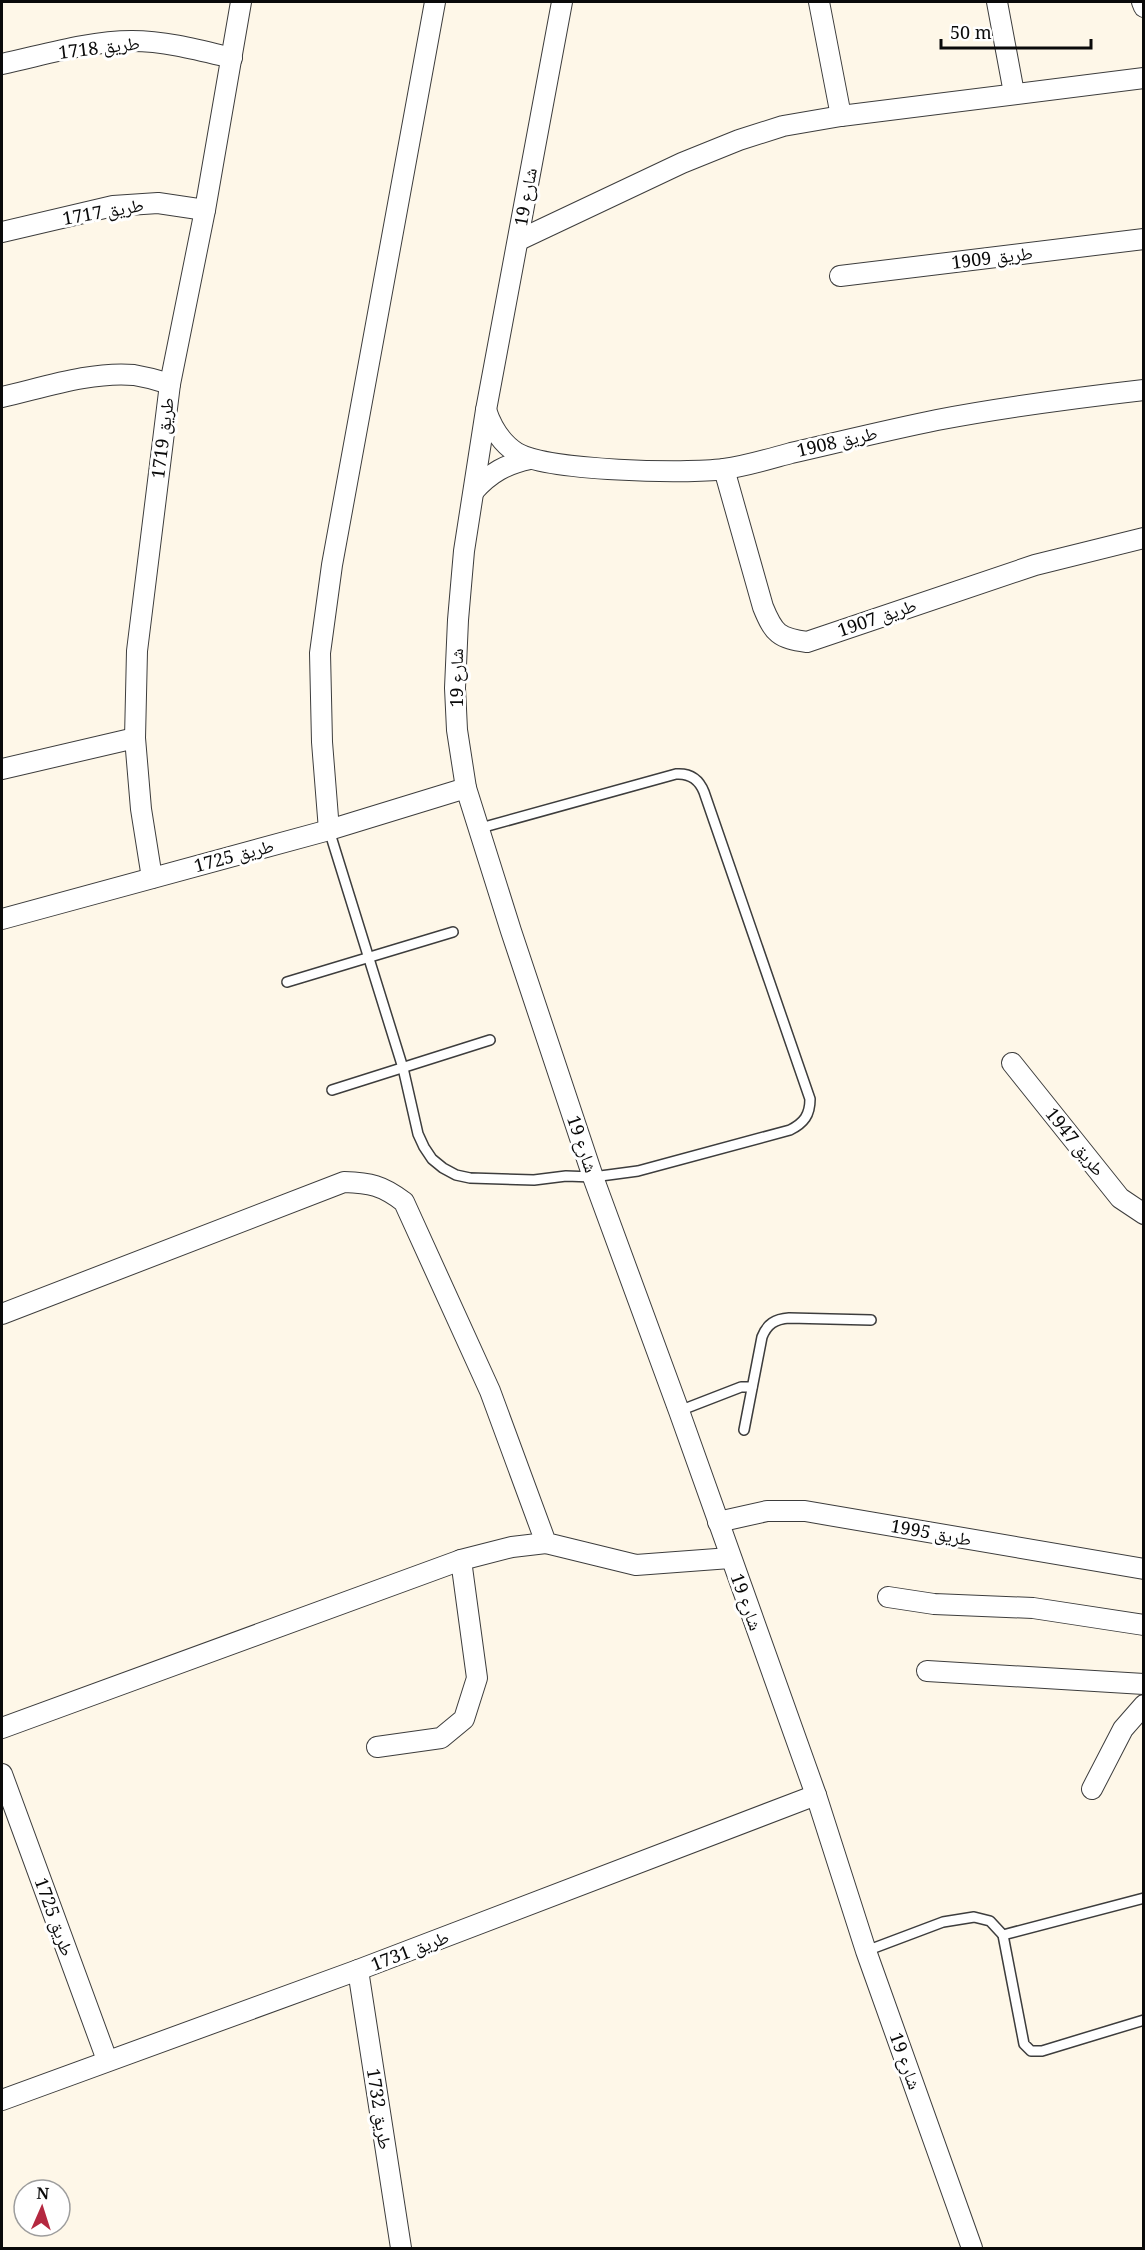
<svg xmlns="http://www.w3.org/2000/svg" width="1145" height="2250" font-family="'Noto Serif','Noto Naskh Arabic',serif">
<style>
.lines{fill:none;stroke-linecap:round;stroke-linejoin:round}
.lane-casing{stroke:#3d3d3d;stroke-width:12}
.street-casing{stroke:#3d3d3d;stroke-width:22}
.lane{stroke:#fff;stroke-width:9}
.street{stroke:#fff;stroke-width:20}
.labels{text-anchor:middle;stroke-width:6;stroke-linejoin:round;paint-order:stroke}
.street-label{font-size:18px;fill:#0a0a0a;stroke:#fff}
</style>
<rect width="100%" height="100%" fill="#fef7e8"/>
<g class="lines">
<g class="lane-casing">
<g id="lane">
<path d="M329,830L403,1068L418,1134L424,1147L432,1159L443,1168L456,1175L470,1178L534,1180L566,1176L593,1177L638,1171L790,1130C804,1123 810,1115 810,1099L704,792C699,779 690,773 676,774L477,829"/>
<path d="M287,982L453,932"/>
<path d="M332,1090L490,1040"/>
<path d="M679,1411L741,1387H752"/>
<path d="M744,1430L762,1337C767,1324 775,1319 789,1318L871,1320"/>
<path d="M1003,1935L1144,1898"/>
<path d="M866,1951L943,1922L974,1917L990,1921L1003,1935L1024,2044L1031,2051H1042L1144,2020"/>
</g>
</g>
<g class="street-casing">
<g id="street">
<path d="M562,2L486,410L464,551L458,620L455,688L457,730L466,788L511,931L593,1177L679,1411L816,1795L866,1951L972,2248"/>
<path d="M819,2L841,116"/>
<path d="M997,2L1014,93"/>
<path d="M1142,2L1144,7"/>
<path d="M2,64C44,55 88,41 132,41C166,41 199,50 232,58"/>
<path d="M2,232L113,206L158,203L205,210"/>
<path d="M519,240L682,163L739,140L783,126L841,116L1144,78"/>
<path d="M840,276L1144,239"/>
<path d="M2,397C42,388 92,371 134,375C146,377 158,380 170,384"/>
<path d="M486,410C492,428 501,443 517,453C548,471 687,474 724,469C747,466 769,459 791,453C839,442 888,430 937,420C1005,407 1074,398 1144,390"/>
<path d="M724,469L763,607C774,634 779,638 807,642L1035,565L1144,538"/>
<path d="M474,491C490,473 506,464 530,459"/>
<path d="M2,769L135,738"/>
<path d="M329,830L322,742L320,653L332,565L435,2"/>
<path d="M152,878L141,809L135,738L137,651L170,384L205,210L241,2"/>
<path d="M2,919L329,830L466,788"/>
<path d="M1012,1063L1120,1198L1144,1214"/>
<path d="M2,1314L344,1182C370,1183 382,1185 404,1202L490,1391L546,1543L636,1565L730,1558"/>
<path d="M718,1522L767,1511H805L1144,1569"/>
<path d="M888,1597L934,1604L1033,1608L1144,1625"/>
<path d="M927,1671L1144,1684"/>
<path d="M2,1728L461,1560L512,1547L546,1543"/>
<path d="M377,1747L441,1738L464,1719L477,1678L461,1560"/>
<path d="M2,1774L107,2060"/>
<path d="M1092,1789L1123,1729L1144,1705"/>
<path d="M358,1970L401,2248"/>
<path d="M2,2100L358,1970L816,1795"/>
</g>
</g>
<use href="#lane" class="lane"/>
<use href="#street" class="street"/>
</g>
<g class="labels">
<g class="street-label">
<text transform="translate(99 48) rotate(-7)" y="6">طريق 1718</text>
<text transform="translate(526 197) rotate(-80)" y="6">شارع 19</text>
<text transform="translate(103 212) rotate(-10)" y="6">طريق 1717</text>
<text transform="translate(992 258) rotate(-7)" y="6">طريق 1909</text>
<text transform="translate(163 438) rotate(-83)" y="6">طريق 1719</text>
<text transform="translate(837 442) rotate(-13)" y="6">طريق 1908</text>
<text transform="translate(877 618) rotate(-19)" y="6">طريق 1907</text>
<text transform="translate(457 678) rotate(-90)" y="6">شارع 19</text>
<text transform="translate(234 856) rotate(-15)" y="6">طريق 1725</text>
<text transform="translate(1075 1142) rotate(51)" y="6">طريق 1947</text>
<text transform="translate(582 1144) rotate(71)" y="6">شارع 19</text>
<text transform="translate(931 1533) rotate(10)" y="6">طريق 1995</text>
<text transform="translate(746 1602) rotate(70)" y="6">شارع 19</text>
<text transform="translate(54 1917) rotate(70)" y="6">طريق 1725</text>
<text transform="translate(410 1951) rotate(-21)" y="6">طريق 1731</text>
<text transform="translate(905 2061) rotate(70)" y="6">شارع 19</text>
<text transform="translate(379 2109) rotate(81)" y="6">طريق 1732</text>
</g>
</g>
<rect width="1145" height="2250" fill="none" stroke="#0a0a0a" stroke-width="6"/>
<g transform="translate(42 2208) rotate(3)"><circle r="28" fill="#ffffff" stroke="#9d9d9d" stroke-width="1.5"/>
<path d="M0-4.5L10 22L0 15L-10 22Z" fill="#b42840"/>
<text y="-9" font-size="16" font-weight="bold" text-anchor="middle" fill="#0a0a0a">N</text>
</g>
<path d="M941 39v9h150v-9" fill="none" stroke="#0a0a0a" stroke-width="3"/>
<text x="950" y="39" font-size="18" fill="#0a0a0a" stroke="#ffffff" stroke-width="4.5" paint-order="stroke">50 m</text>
</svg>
